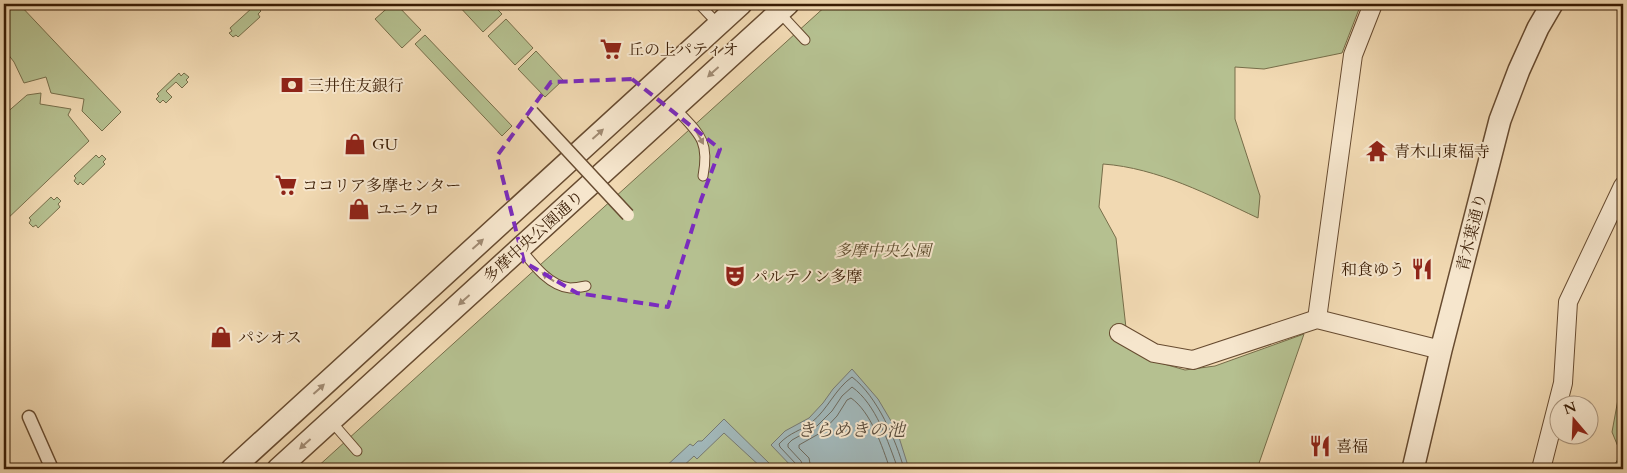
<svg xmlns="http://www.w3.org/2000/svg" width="1627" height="473" font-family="Cardo,'Noto Serif JP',serif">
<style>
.green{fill:#b5c090;stroke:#776e4a}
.water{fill:#a1b7b9;stroke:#777971}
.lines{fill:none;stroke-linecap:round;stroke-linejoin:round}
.shore{stroke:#6d6a5e;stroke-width:1}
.service-casing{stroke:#674b30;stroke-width:11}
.pedestrian-casing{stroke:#674b30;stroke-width:15}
.minor-casing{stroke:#674b30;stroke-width:20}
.tertiary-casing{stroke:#674b30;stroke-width:24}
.service{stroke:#f6e6cd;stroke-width:9}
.pedestrian{stroke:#f6e6cd;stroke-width:12}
.minor{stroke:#f6e6cd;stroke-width:18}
.tertiary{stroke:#f6e6cd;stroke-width:21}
.pedestrian-bridge-casing{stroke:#674b30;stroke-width:15;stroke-linecap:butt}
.pedestrian-bridge{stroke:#f6e6cd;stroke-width:12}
.oneway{fill:#a18b73}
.marked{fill:none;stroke:#7b2cbf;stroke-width:4;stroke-dasharray:10 6;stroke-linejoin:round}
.labels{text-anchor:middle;stroke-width:4;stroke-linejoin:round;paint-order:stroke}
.poi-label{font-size:16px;fill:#391c04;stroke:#f6e6cd;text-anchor:start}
.street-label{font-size:16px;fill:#391c04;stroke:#f6e6cd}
.park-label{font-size:16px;font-style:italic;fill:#5e4d2e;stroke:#f6e6cd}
.water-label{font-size:18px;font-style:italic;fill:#584a3a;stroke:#f6e6cd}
</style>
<rect width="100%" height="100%" fill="#f1d9b2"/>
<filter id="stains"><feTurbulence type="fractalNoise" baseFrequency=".004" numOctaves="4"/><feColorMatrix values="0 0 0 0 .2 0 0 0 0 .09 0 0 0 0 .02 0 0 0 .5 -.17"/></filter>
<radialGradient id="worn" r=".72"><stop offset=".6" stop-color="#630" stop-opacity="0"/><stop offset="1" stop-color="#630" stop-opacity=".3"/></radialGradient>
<g class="green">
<path d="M4,4H19L121,112L102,131L82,111L84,99L51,93L46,77L24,83L14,62L4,49Z"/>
<path d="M392,4H396L421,30L402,48L375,19Z"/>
<path d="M457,4H492L502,14L483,32Z"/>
<path d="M828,4H1361L1342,53L1264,69L1235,67V119L1260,196L1258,218C1209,195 1158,168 1103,164L1099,207L1116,238L1128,346L1150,360L1185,370L1215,366L1304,334L1257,469H315Z"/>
<path d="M257,7L261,11L258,14L260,17L238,37L236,35L233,37L229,33L232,31L230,28L252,8L254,10Z"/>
<path d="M506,19L533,48L515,65L488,36Z"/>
<path d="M425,35L512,126L502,136L415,44Z"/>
<path d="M536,51L563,80L545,97L518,69Z"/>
<path d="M179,73L181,76L184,73L189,77L186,80L188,82L182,88L176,82L166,91L172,97L166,103L163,100L160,103L156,99L159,96L157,94Z"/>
<path d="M41,93L40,104L71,109L68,115L89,141L4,222V115L27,95Z"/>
<path d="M96,155L99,158L102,155L106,159L103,162L105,164L83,185L80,182L78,185L74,181L76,178L74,176Z"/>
<path d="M51,197L54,200L57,197L61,201L58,204L60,207L38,228L36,225L33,227L29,223L31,220L29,218Z"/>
<path d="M1623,372V469H1612L1621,454L1612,432Z"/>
</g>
<g class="water">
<path d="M852,369L878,399L897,431L909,469H794L771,445L785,431L809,418L823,403L833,389Z"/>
<path d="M724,419L771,465L767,469H763L724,433L697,459L694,456L680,469H663L690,444L693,446L698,441H702Z"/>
</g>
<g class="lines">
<g class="shore">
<path d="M797,469L796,464L780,447L779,444C790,432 801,431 812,422C828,409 835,389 852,377C877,396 896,440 904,469"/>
<path d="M804,469L801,461L788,447V444L792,440L817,426L832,411L842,396L852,387C876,404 888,442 898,469"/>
<path d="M811,469L809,458L799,448V445L822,432L837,416L847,400L851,398C871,412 882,446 890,469"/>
</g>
<g class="service-casing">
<g id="service">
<path d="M701,6L718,24"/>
<path d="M779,12L805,40"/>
<path d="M674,107C698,133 710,139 703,176"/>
<path d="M520,248C532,263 549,286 570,288C575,288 581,287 586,286"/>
<path d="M331,421L357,451"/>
</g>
</g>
<g class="pedestrian-casing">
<path id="pedestrian" d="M29,417L52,469"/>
</g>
<g class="minor-casing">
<g id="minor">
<path d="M1317,319L1353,55L1373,4"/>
<path d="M1119,333L1154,353L1193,360L1317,319L1441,350"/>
<path d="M1541,469L1563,383L1568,302L1623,186"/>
</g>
</g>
<g class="tertiary-casing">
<g id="tertiary">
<path d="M232,469L741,4"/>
<path d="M278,469L788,4"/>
<path d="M1413,469L1441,350L1500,120L1519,70L1538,28L1552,4"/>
</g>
</g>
<use href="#service" class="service"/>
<use href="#pedestrian" class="pedestrian"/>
<use href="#minor" class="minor"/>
<use href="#tertiary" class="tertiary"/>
<g class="pedestrian-bridge-casing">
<path id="pedestrian-bridge" d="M532,112L628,215"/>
</g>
<use href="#pedestrian-bridge" class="pedestrian-bridge"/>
</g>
<defs><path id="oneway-solid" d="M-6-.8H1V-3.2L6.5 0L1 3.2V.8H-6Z" transform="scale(1.25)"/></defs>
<g class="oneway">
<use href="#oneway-solid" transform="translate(713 72) rotate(138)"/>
<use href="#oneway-solid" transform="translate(598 134) rotate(-42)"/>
<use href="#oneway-solid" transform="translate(700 138) rotate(61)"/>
<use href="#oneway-solid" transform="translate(478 244) rotate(-42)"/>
<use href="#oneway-solid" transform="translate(548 277) rotate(-144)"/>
<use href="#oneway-solid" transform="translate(464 300) rotate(138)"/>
<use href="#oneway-solid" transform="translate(319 389) rotate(-42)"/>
<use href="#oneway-solid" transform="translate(305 444) rotate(138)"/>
</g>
<path class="marked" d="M632,79L720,149L701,200L668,307L577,293L524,262L497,156L551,82Z"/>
<defs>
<g id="supermarket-bare" transform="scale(1.725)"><path d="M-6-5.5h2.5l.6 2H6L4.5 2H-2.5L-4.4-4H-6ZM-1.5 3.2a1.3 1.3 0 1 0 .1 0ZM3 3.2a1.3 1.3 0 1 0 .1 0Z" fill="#8f2418" stroke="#f6e6cd" stroke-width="2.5" paint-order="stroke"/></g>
<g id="bank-bare" transform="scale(1.725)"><path d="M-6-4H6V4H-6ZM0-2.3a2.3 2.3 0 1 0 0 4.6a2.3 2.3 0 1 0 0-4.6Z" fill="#8f2418" stroke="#f6e6cd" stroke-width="2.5" paint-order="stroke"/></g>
<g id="shop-bare" transform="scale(1.725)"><path d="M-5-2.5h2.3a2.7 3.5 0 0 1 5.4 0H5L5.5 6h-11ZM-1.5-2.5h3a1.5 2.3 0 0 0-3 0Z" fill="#8f2418" stroke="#f6e6cd" stroke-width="2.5" paint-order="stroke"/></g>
<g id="temple-bare" transform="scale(1.725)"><path d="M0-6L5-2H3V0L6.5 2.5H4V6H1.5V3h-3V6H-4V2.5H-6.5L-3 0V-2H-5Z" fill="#8f2418" stroke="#f6e6cd" stroke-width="2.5" paint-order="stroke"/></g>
<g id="restaurant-bare" transform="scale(1.725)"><path d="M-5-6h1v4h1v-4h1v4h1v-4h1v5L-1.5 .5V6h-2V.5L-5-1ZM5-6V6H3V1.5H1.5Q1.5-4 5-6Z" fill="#8f2418" stroke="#f6e6cd" stroke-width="2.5" paint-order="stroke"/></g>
<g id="theatre-bare" transform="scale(1.725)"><path d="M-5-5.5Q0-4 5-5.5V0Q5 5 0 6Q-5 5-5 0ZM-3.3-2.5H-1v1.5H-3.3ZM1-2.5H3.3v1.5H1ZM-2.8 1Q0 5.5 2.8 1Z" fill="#8f2418" stroke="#f6e6cd" stroke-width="2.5" paint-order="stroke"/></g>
</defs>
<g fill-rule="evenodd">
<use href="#supermarket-bare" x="611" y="49"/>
<use href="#bank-bare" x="292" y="85"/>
<use href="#shop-bare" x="355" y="144"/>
<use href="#temple-bare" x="1377" y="151"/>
<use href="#supermarket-bare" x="286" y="185"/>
<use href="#shop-bare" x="359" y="209"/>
<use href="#restaurant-bare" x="1422" y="269"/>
<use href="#theatre-bare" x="735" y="276"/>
<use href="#shop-bare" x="221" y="337"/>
<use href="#restaurant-bare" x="1320" y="446"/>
</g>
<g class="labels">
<g class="poi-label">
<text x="628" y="55">丘の上パティオ</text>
<text x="308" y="91">三井住友銀行</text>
<text x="372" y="150">GU</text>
<text x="1394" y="157">青木山東福寺</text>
<text x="302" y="191">ココリア多摩センター</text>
<text x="376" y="215">ユニクロ</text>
<text x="1405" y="275" text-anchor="end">和食ゆう</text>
<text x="752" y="282">パルテノン多摩</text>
<text x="238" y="343">パシオス</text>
<text x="1336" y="452">喜福</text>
</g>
<g class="street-label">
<text transform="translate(1471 232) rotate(-76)" y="6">青木葉通り</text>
<text transform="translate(533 236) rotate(-42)" y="6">多摩中央公園通り</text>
</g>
<g class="park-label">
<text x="883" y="256">多摩中央公園</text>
</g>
<g class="water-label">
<text x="851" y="436">きらめきの池</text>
</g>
</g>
<rect width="1627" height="473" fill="none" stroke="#f1d9b2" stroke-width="20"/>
<rect x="5" y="5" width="1617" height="463" fill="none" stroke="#391c04" stroke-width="2.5"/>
<rect x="10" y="10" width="1607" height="453" fill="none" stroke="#391c04"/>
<g transform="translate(1574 420) rotate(341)"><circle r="24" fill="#f6e6cd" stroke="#aa957d"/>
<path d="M0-4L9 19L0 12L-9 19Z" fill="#8f2418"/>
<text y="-8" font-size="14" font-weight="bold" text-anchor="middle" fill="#391c04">N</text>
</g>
<rect width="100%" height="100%" filter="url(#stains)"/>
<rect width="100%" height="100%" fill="url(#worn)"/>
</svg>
